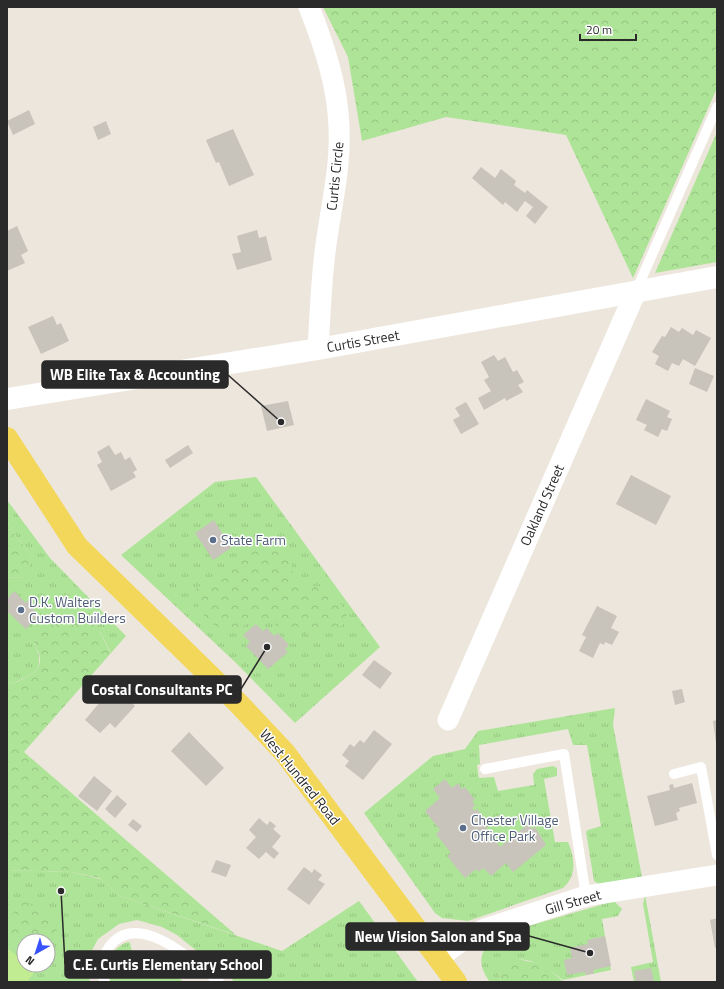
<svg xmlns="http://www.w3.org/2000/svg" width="724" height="989" font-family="'Titillium Web',sans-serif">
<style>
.grass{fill:url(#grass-tufts);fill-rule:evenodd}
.forest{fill:url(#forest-crowns)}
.pitch{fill:#c2ec92}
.building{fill:#c8c3bb}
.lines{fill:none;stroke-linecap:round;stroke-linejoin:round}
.lane{stroke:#fff;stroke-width:10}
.street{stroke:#fff;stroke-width:21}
.secondary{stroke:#fff;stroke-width:22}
.primary{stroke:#f3d75a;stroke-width:22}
.service-dot{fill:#5c6f8a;stroke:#fff;stroke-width:1.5}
.labels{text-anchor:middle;stroke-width:3;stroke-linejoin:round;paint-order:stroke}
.street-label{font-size:14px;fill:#2a2a2a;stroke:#fff}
.service-label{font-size:14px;fill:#4e5e75;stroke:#fff;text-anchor:start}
.leader{fill:none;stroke:#2a2a2a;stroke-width:1.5}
.callout-dot{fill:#2a2a2a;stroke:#fff;stroke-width:1.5}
.callout{fill:#2a2a2a;stroke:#2a2a2a;stroke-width:1.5}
.callout-label{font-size:15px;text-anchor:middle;font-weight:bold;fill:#fff}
</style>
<defs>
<pattern id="grass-tufts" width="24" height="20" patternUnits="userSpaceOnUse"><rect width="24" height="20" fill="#aee497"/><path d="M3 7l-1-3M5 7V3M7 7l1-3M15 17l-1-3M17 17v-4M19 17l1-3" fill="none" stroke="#96c482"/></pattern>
<pattern id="forest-crowns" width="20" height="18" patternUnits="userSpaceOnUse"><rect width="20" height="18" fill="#aee497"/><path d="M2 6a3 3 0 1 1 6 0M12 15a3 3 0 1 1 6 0" fill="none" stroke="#96c482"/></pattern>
</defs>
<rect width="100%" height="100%" fill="#ede6dc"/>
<g class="grass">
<path d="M256,477L380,647L295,723L235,662L121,555L215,482Z"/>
<path d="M7,500L50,558L126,636L111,653L100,632L34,643C47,669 34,675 10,684L7,681V578L23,577L32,556L15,535L7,522Z"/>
<path d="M615,708L613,725L642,877L601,885L594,881L586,832L588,830L601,826L587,745H573L568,729L479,745L480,764L477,765L479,778L494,777L498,791L534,785L533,774L537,769L553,766L557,768V776L544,779L555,842H568C575,858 577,876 563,888L468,921L442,918L435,913L364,813L433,756L465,749L478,731Z"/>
<path d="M7,870L71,872L101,879L120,896L282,951L359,901L418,982H235L177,935L162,927L137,920L119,924L98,939L89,956L87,969L90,982H7ZM24,941H48V965H24Z"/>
<path d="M645,895L661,982H634L631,967L653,962L643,904Z"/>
<path d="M614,901L622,909L618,916L602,919L611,970L563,980C544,966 516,945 499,974L501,982H490C475,962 480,947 501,934Z"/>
<path d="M128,942L130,943L132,952L144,953L184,982H110C105,965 110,948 128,942Z"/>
</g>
<g class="forest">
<path d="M323,7H717V88L633,278L566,135L446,117L362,141L348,57Z"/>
<path d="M717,132V262L655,273Z"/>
<path d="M7,522L15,535L32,556L30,570L23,577L7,578Z"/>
<path d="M281,547L290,553L293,575L304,588L319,586L335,595L347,614L343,625L330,631L313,630L298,636L288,634L271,621L255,618L239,629L226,632C207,622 201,615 194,594L197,587L216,582L228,565L241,552Z"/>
<path d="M65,606C69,606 74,606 78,607C95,615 102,639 111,653L24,752L236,935L120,896L100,878L71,872L7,870V681L10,684C22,680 45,672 39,654C37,647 32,643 34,634C38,620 54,612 65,606Z"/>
<path d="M23,900L61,925L48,941H24V945L7,933V921Z"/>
<path d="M517,959L542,964L564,982H501L499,974L504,964Z"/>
</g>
<path class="pitch" d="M7,948L24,961V965H29L36,970L27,982H7Z"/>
<g class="building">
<path d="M29,110L35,124L13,135L7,121Z"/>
<path d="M106,121L111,134L98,140L93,127Z"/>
<path d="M233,129L254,175L229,186L219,162L216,163L206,140Z"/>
<path d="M481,167L495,178L501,169L516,181L514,185L525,193L527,190L548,207L535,224L526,216L533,207L525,201L517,212L505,202L503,205L472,178Z"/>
<path d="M17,226L28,251L21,255L25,263L7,271V231Z"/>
<path d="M257,230L259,238L266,236L272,260L237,270L232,254L241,252L237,236Z"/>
<path d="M53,316L57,325L61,323L69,341L41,354L28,327Z"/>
<path d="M671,327L679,332L682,328L693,335L696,330L711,338L695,366L683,359L679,366L672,363L668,371L655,364L659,356L652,352L662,336L665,337Z"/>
<path d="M494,355L498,361L505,357L513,372L517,370L524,382L518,385L523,392L506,401L505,398L484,410L478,398L491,391L484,380L489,377L481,362Z"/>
<path d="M695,368L714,376L707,392L689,384Z"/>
<path d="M646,399L670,411L667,417L672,419L667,431L662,429L658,437L644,430L647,425L636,420Z"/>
<path d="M288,401L294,425L267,431L261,406Z"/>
<path d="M466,402L479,424L461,434L453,420L460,416L455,408Z"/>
<path d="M109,445L115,455L121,452L125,460L130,457L137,470L133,472L136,477L111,491L97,465L102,462L97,452Z"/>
<path d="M188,445L193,453L170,468L165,460Z"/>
<path d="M631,475L671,496L656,525L616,504Z"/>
<path d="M214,520L231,548L213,560L195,533Z"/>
<path d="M14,591L26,603L28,600L33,605L31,607L39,615L26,629L7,611L9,607L7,605V599Z"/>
<path d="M597,606L617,616L611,628L619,632L612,645L605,642L604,645L600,643L593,658L579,651L586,637L582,635Z"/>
<path d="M256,624L263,631L267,628L274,636L278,633L289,645L285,649L288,652L268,669L246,646L250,642L243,635Z"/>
<path d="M374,660L392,673L380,689L362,675Z"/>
<path d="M116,683L119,687L123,683L139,697L133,704L135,706L115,728L110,723L100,733L85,720Z"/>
<path d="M682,689L685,702L675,705L672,691Z"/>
<path d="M717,720V743H716L713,721Z"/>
<path d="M374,730L392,744L363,780L345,766L349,761L342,755L350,744L354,747L360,740L364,743Z"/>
<path d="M189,732L224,768L206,786L171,751Z"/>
<path d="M94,776L112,791L97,811L78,796Z"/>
<path d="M445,779L452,788L458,783L462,789L465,787L475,800L472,801L475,805L472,808L474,811L477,809L485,819L482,821L488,828L484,831L486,834L489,832L500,847L528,824L532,829L535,827L546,845L513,872L506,863L491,876L484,868L478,872L476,869L465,878L447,856L451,853L436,834L440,830L425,811L440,798L433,789Z"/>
<path d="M692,783L697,803L679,808L680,811L676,813L678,820L655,826L647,796L670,790L669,785L673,784L674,788Z"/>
<path d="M117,795L127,804L115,818L105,809Z"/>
<path d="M259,818L267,825L270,821L276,826L273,829L281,836L272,847L279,853L274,859L266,852L259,859L246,848L256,837L249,830Z"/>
<path d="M133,819L142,826L137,832L128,825Z"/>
<path d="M216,860L231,865L226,877L211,872Z"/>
<path d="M304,867L312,873L314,869L322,875L318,880L325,884L309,905L287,889Z"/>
<path d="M717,918V948H715L710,920Z"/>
<path d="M605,936L611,966L593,970L594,973L591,974L586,975L585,972L567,975L564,960L572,958L570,948L588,944L587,940Z"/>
<path d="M651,968L654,982H636L634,971Z"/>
</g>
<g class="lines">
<g class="lane">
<path d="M636,291L717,107"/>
<path d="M485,769L564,754L586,896"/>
<path d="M674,774L701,767L717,855"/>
<path d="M105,982C100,970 101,958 109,947C137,908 194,961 219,982"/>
</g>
<g class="street">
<path d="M309,7C324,45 338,86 339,128C341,169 330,211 325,252C321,284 320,317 318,349"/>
<path d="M448,720L636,291"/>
<path d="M438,958L463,940L485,929L586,896L717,875"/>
</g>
<path class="secondary" d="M7,399L318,349L717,277"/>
<path class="primary" d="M7,438L77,546L239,704L285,753L456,982"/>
</g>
<g class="service-dot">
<circle cx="213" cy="540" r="4"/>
<circle cx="21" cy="610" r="4"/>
<circle cx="463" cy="828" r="4"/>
</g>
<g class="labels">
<g class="street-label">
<text transform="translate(335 176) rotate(-84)" y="5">Curtis Circle</text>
<text transform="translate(363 341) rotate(-10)" y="5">Curtis Street</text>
<text transform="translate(542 505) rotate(-66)" y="5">Oakland Street</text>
<text transform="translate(300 777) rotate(51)" y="5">West Hundred Road</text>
<text transform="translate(573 902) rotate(-16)" y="5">Gill Street</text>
</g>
<g class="service-label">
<text x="221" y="545">State Farm</text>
<text x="29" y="607">D.K. Walters<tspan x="29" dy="16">Custom Builders</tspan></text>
<text x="471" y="825">Chester Village<tspan x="471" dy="16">Office Park</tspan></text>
</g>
</g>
<path class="leader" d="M281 422L228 375M267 647L241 689M590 953L529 936M61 891L65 964"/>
<g class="callout-dot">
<circle cx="281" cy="422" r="4"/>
<circle cx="267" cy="647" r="4"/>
<circle cx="590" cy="953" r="4"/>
<circle cx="61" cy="891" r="4"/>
</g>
<g class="callout">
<rect x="42" y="361" width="186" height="27" rx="4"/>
<rect x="83" y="676" width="158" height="27" rx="4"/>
<rect x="346" y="923" width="183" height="27" rx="4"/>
<rect x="65" y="951" width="206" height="27" rx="4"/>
</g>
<g class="callout-label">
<text x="135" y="380">WB Elite Tax &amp; Accounting</text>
<text x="162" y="695">Costal Consultants PC</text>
<text x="438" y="942">New Vision Salon and Spa</text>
<text x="168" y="970">C.E. Curtis Elementary School</text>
</g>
<rect width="724" height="989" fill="none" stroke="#2a2a2a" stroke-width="16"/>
<g transform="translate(36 953) rotate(219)"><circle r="19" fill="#ffffff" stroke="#aaaaaa"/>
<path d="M0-3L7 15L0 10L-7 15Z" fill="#3853fd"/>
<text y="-6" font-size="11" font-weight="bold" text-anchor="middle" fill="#2a2a2a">N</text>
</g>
<path d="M580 34v6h56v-6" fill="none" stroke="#2a2a2a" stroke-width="2"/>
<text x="586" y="34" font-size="12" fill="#2a2a2a" stroke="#ffffff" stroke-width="3" paint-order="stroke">20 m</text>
</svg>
